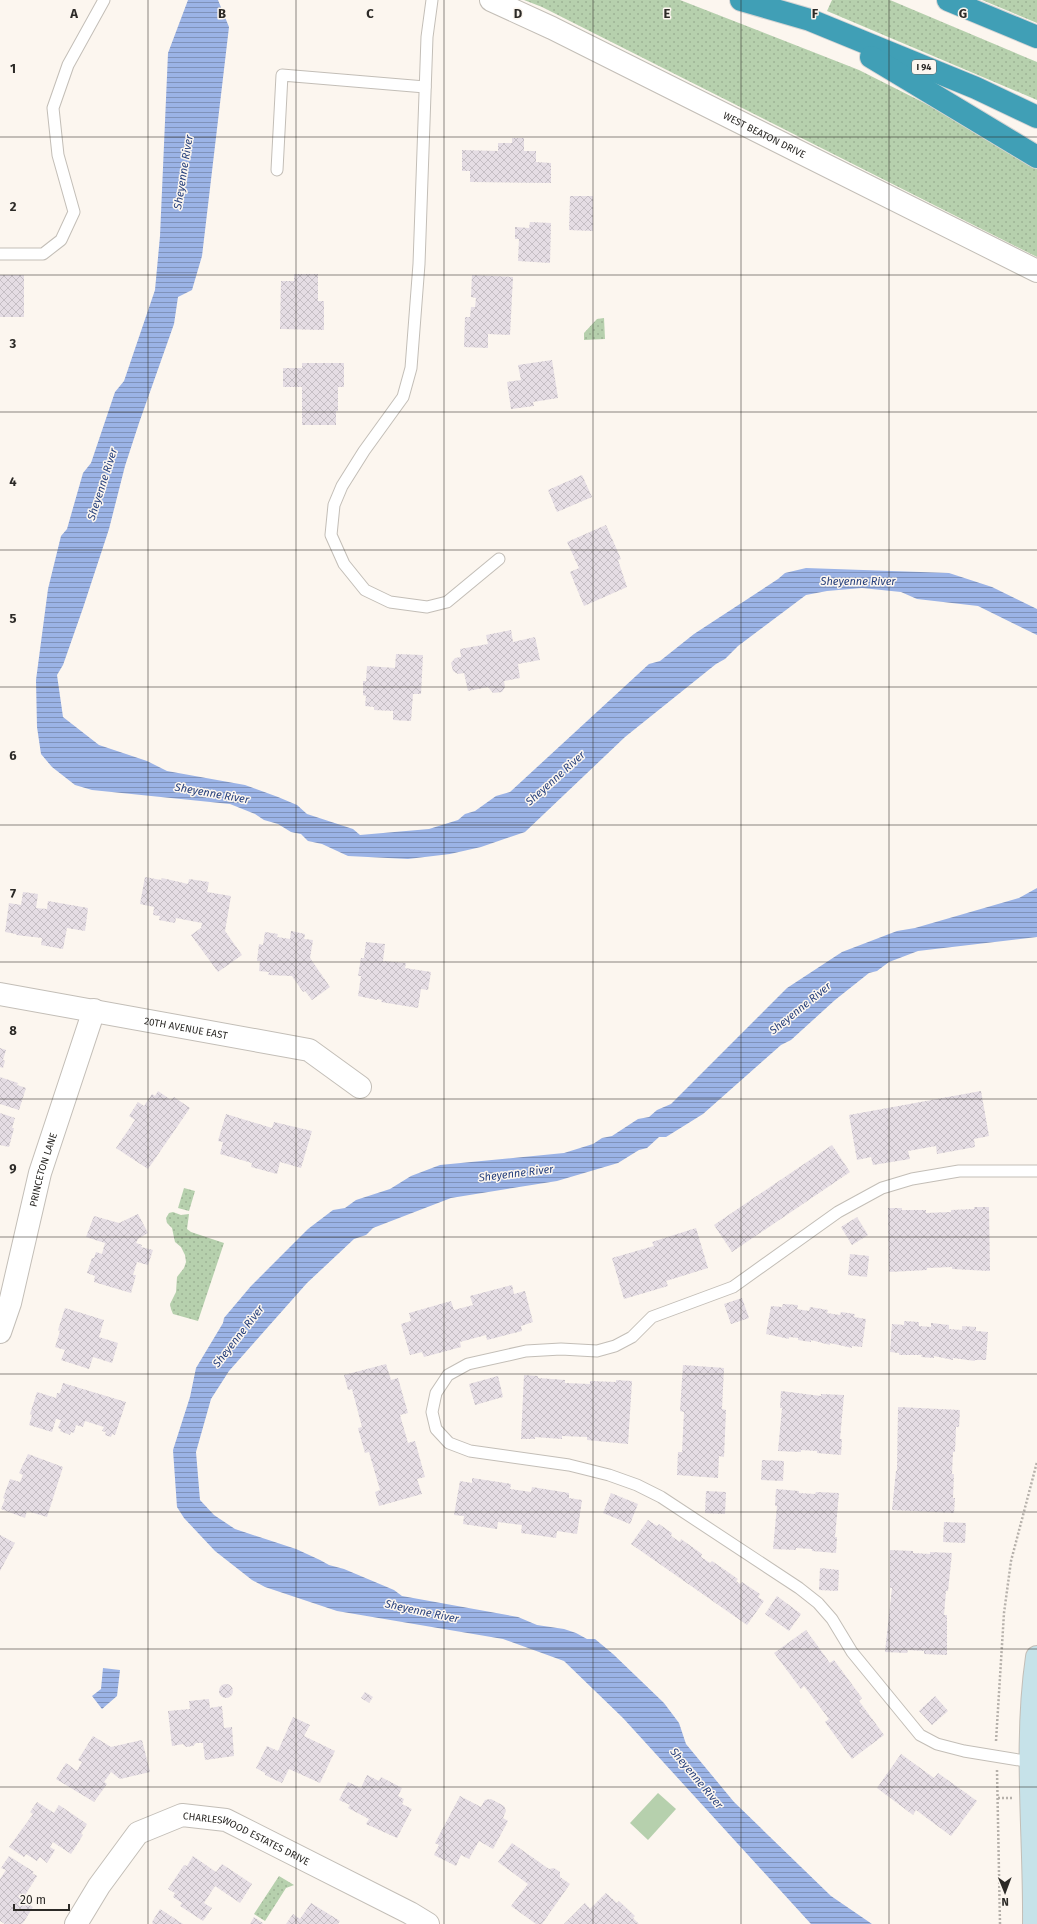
<svg xmlns="http://www.w3.org/2000/svg" width="1037" height="1924" font-family="'Fira Sans',sans-serif">
<style>
.grass{fill:url(#grass-dots)}
.pitch{fill:#b6d0ad}
.water{fill:url(#water-rules)}
.building{fill:url(#building-cross-hatch)}
.lines{fill:none;stroke-linecap:round;stroke-linejoin:round}
.lane-casing{stroke:#c3beb7;stroke-width:13}
.street-casing{stroke:#c3beb7;stroke-width:24}
.secondary-casing{stroke:#c3beb7;stroke-width:24}
.highway-casing{stroke:#d5d4d4;stroke-width:24}
.path{stroke:#b6b1ab;stroke-width:2.5;stroke-dasharray:2 2;stroke-linecap:butt}
.lane{stroke:#fff;stroke-width:11}
.street{stroke:#fff;stroke-width:22}
.secondary{stroke:#c6e2e9;stroke-width:22}
.highway{stroke:#409fb6;stroke-width:22}
.grid{fill:none;stroke:#2c2a27;stroke-width:1;stroke-opacity:0.55}
.labels{text-anchor:middle;stroke-width:3;stroke-linejoin:round;paint-order:stroke}
.shield{fill:#fcf6ef;stroke:#6a6763;stroke-width:1}
.shield-label{font-size:9px;font-weight:bold;fill:#2c2a27}
.street-label{font-size:10px;fill:#2c2a27;stroke:#fcf6ef}
.water-label{font-size:11px;font-style:italic;fill:#27417d;stroke:#fcf6ef}
.grid-label{font-size:13px;text-anchor:middle;font-weight:bold;fill:#2c2a27;stroke:#fcf6ef;stroke-width:3;stroke-linejoin:round;paint-order:stroke}
</style>
<defs>
<pattern id="grass-dots" width="8" height="8" patternUnits="userSpaceOnUse"><rect width="8" height="8" fill="#b6d0ad"/><path d="M2 2h.1M6 6h.1" fill="none" stroke="#9db395" stroke-width="1.8" stroke-linecap="round"/></pattern>
<pattern id="water-rules" width="6" height="5" patternUnits="userSpaceOnUse"><rect width="6" height="5" fill="#9bb3e6"/><path d="M0 2.5h6" fill="none" stroke="#7f92ba"/></pattern>
<pattern id="building-cross-hatch" width="8" height="8" patternUnits="userSpaceOnUse"><rect width="8" height="8" fill="#e5dde4"/><path d="M0 0l8 8M0 8l8-8" fill="none" stroke="#c5bec4"/></pattern>
</defs>
<rect width="100%" height="100%" fill="#fcf6ef"/>
<g class="grass">
<path d="M524,0H680L859,70L964,123L1037,169V257L542,7Z"/>
<path d="M832,0H890L1037,62V100L827,11Z"/>
<path d="M982,0H1037V23Z"/>
<path d="M604,318L605,339L584,340V333L597,319Z"/>
<path d="M184,1188L195,1191L189,1211L178,1208Z"/>
<path d="M173,1212L181,1215L189,1214L187,1229L191,1232L224,1243L198,1321L173,1314L171,1309L170,1304L176,1292L177,1277L184,1268L186,1262L185,1255L181,1247L175,1242L172,1228L167,1223L166,1218L169,1213Z"/>
<path d="M279,1876L294,1885L286,1888L265,1921L254,1914Z"/>
</g>
<path class="pitch" d="M658,1793L676,1809L648,1840L630,1823Z"/>
<g class="water">
<path d="M188,0H218L229,27L202,256L192,290L178,297L174,324L139,423L125,466L109,529L83,608L63,665L57,675L63,717L99,745L147,761L167,771L245,785L278,797L297,805L307,814L353,829L360,835L429,829L458,820L465,814L475,811L496,796L510,792L649,664L660,661L694,634L778,579L785,573L806,568L949,573L992,587L1037,609V635L978,606L917,599L901,592L862,588L827,591L806,595L738,646L725,659L716,664L625,737L525,832L481,847L450,854L408,859L348,856L322,844L308,841L301,834L291,832L278,824L264,820L255,814L230,804L92,790L75,785L52,767L41,754L37,727L36,680L48,589L61,536L67,529L83,473L91,463L115,392L124,381L155,290L160,236L168,53Z"/>
<path d="M1037,888V937L918,951L889,962L877,971L869,973L835,1000L791,1040L781,1045L703,1114L666,1137H659L647,1148L639,1150L618,1163L557,1181L451,1198L373,1228L366,1235L354,1239L307,1283L229,1371L211,1399L196,1452L200,1500L214,1515L235,1529L296,1549L320,1560L329,1565L344,1569L394,1590L402,1596L518,1617L537,1625L564,1629L576,1633L587,1639H595L613,1654L664,1703L679,1723L686,1744L734,1802L831,1896L872,1924H811L623,1718L564,1661L503,1639L337,1611L265,1587L252,1580L215,1551L184,1518L177,1507L173,1450L190,1397L196,1368L223,1323L224,1318L251,1286L308,1229L333,1210L345,1208L356,1200L390,1189L411,1176L440,1165L564,1153L593,1144L602,1138L612,1136L638,1119L649,1117L657,1110L671,1104L787,988L842,952L897,931L915,928L1019,898Z"/>
<path d="M103,1668L120,1670L117,1696L102,1709L92,1696L101,1689Z"/>
</g>
<g class="building">
<path d="M512,138H524V151H536V162L551,163V183L470,182V171H462V150L498,151V143H512Z"/>
<path d="M570,196H593V231L569,230Z"/>
<path d="M530,222L551,223L550,263L518,261L519,239H515V227L529,228Z"/>
<path d="M294,274H318V301H324V330L280,329L281,281H294Z"/>
<rect x="0" y="275" width="24" height="42"/>
<path d="M472,275L513,277L510,335L488,334V348L464,347L465,317H470L471,307H475L476,298L471,297Z"/>
<path d="M552,360L558,398L533,402L534,406L511,409L507,382L521,380L518,365Z"/>
<path d="M302,363H344V387H338V411H336V425H302V387H283V368H302Z"/>
<path d="M582,475L592,497L557,512L548,490Z"/>
<path d="M606,525L621,559L618,560L627,587L584,606L570,572L579,568L567,542Z"/>
<path d="M511,630L513,642L535,637L540,660L518,664L520,678L504,681L505,687L502,692L493,693L488,687L468,691L464,673L458,674L453,671L451,663L455,658L461,657L460,649L488,644L486,635Z"/>
<path d="M396,654L423,655L421,694H413L411,721L393,720V711L374,710V707L365,706L366,696L363,695V681H366L367,666L395,668Z"/>
<path d="M145,877L161,880L162,878L188,884L189,879L209,882L207,892L231,896L225,931L242,955L218,972L191,935L201,928L202,923L176,918L175,923L159,920L160,916L153,915L154,907L140,904Z"/>
<path d="M23,892L38,894L36,908L47,909L48,901L88,908L85,931L67,928L63,949L41,945L42,938L16,935V934L5,932L9,903L21,905Z"/>
<path d="M291,931L305,934L304,939L313,940L310,958L330,987L312,1000L305,991L303,992L292,976L268,975L269,972L259,971L260,961H257L259,944L263,945L265,932L278,934L277,937L290,939Z"/>
<path d="M366,942L385,944L383,961L406,963L405,968L431,972L428,990L421,989L418,1008L381,1002L382,1000L377,999V1000L358,996L361,976H358L361,958H364Z"/>
<path d="M0,1048L6,1050L3,1060L5,1061L3,1068L0,1067Z"/>
<path d="M0,1077L18,1083L17,1085L26,1088L19,1110L0,1104Z"/>
<path d="M158,1091L171,1100L174,1097L190,1108L148,1169L116,1148L135,1120L129,1116L138,1102L144,1106L152,1094L155,1096Z"/>
<path d="M981,1091L989,1136L974,1139L975,1147L937,1154L936,1146L908,1151L910,1159L873,1165L871,1157L857,1160L849,1115Z"/>
<path d="M0,1113L15,1118L12,1128H14L9,1147L0,1145Z"/>
<path d="M226,1114L272,1128L274,1122L312,1131L301,1168L280,1162L277,1174L251,1167L252,1163L220,1154L223,1142L218,1141Z"/>
<path d="M832,1145L850,1172L732,1252L714,1225Z"/>
<path d="M974,1207H989L990,1271L952,1269V1267L927,1268V1270L889,1272L888,1208H902V1210H926V1213L951,1212V1210L974,1209Z"/>
<path d="M138,1214L148,1233L138,1239L136,1243L142,1245L141,1247L153,1250L148,1265L137,1262L133,1275H136L131,1293L94,1282L95,1276L87,1273L92,1258H94L96,1252L102,1254L105,1243L86,1237L94,1216L119,1223Z"/>
<path d="M857,1217L868,1235L852,1245L841,1227Z"/>
<path d="M696,1228L708,1268L666,1281L668,1286L624,1299L612,1258L654,1246L652,1242Z"/>
<path d="M850,1254L869,1256L867,1277L848,1275Z"/>
<path d="M512,1285L514,1294L525,1291L533,1322L521,1326L522,1331L487,1340L486,1335L460,1342L461,1347L424,1357L422,1352L410,1355L401,1324L411,1321L409,1313L451,1301L454,1310L473,1305L470,1296Z"/>
<path d="M742,1298L749,1318L731,1324L724,1304Z"/>
<path d="M783,1304L798,1305L797,1309L809,1311L810,1307L828,1310L827,1313L840,1315L841,1312L855,1314L854,1317L866,1319L862,1347L852,1346V1348L830,1343V1345L811,1340V1342L798,1340V1338L789,1337V1339L766,1334L771,1306L782,1307Z"/>
<path d="M65,1308L104,1320L99,1337L118,1343L112,1363L93,1357L89,1369L61,1360L65,1350L55,1347L60,1331L58,1330Z"/>
<path d="M904,1321L919,1322V1326L931,1327V1323L949,1325V1329L962,1330V1326L976,1327V1331L988,1332L986,1360H975V1361L953,1358V1360L934,1356V1358L921,1357L922,1355H899V1353L890,1352L892,1324L904,1325Z"/>
<path d="M386,1364L391,1380L398,1378L408,1413L400,1415L408,1443L415,1441L425,1477L417,1479L422,1494L379,1506L375,1492L380,1490L369,1452L365,1453L358,1428L362,1427L352,1389L348,1390L344,1375Z"/>
<path d="M683,1365L724,1368L722,1409L726,1410L724,1457L719,1456L718,1478L677,1475L678,1452H682L684,1412L680,1411Z"/>
<path d="M524,1375L538,1376V1378L565,1380V1383L590,1384V1381L616,1382V1380L632,1381L628,1444L587,1440V1437L562,1436V1439L535,1437V1439H521Z"/>
<path d="M498,1376L503,1397L475,1405L469,1384Z"/>
<path d="M63,1383L126,1402L115,1435L112,1434L111,1437L105,1435L106,1432L102,1431L104,1427L85,1421L83,1427L76,1425L74,1433L71,1432L70,1435L60,1431L61,1429L58,1428L61,1420L56,1419L52,1432L29,1425L32,1415L30,1414L37,1392L56,1398L57,1393H60Z"/>
<path d="M781,1391L821,1396V1394L844,1395L840,1439H842L841,1455L817,1453V1451L801,1450V1452L778,1451L782,1408H780Z"/>
<path d="M898,1407L960,1410L959,1427H956L955,1452H953L952,1474H954L953,1498H955L954,1513L892,1510L896,1471H897Z"/>
<path d="M28,1454L63,1467L47,1517L27,1511L25,1518L1,1509L5,1499L3,1498L10,1479L20,1482L23,1475L19,1473Z"/>
<path d="M762,1460L784,1461L783,1481L761,1480Z"/>
<path d="M472,1478L511,1484L510,1489L531,1492L532,1487L569,1493V1498L582,1500L577,1534L557,1531L556,1538L521,1533L522,1525L498,1522L497,1529L463,1524L464,1516L454,1515L460,1481L472,1483Z"/>
<path d="M776,1489L799,1491V1493L815,1494L816,1492L839,1493L835,1537H837L836,1553L812,1551V1549L796,1548V1550L773,1549L777,1506H775Z"/>
<path d="M706,1491L726,1492L725,1514L705,1513Z"/>
<path d="M611,1493L638,1504L630,1524L603,1513Z"/>
<path d="M648,1520L657,1526L659,1524L672,1533L671,1536L680,1542L681,1539L702,1554L701,1557L710,1563L712,1561L738,1579L736,1581L740,1584L742,1582L760,1594L758,1597L764,1601L747,1625L631,1544Z"/>
<path d="M944,1522L966,1523L965,1543L943,1542Z"/>
<path d="M0,1535L15,1543L0,1571Z"/>
<path d="M890,1550L913,1551V1553L930,1554V1552L952,1553L948,1591H946L944,1615H947V1655L924,1654V1651L908,1650L907,1653L885,1652L892,1588H890Z"/>
<path d="M820,1568L839,1570L838,1591L819,1590Z"/>
<path d="M777,1596L801,1614L789,1631L765,1614Z"/>
<path d="M806,1630L830,1663L834,1660L862,1698L859,1701L884,1735L852,1759L825,1722L829,1719L804,1686L801,1689L774,1653Z"/>
<circle cx="226" cy="1691" r="7"/>
<path d="M365,1692L373,1697L369,1703L361,1698Z"/>
<path d="M935,1696L948,1711L932,1725L919,1711Z"/>
<path d="M209,1699L210,1708L222,1706L224,1728L232,1727L234,1756L205,1760L203,1743H196L193,1746L186,1747L183,1744L172,1746L168,1711L190,1709L189,1701Z"/>
<path d="M293,1717L310,1725L304,1736L335,1751L320,1783L289,1769L282,1783L265,1775V1773L256,1768L267,1746L278,1751Z"/>
<path d="M93,1736L111,1747L142,1740L150,1772L120,1779L111,1772L104,1782L107,1784L94,1802L56,1779L66,1763L77,1771L82,1762L78,1760Z"/>
<path d="M901,1754L934,1778L938,1773L977,1801L951,1836L916,1810L913,1815L877,1788Z"/>
<path d="M367,1775L379,1781L381,1777L402,1788L398,1796L404,1799L402,1804L412,1809L397,1838L366,1824L369,1819L348,1808L350,1805L339,1800L348,1782L361,1788Z"/>
<path d="M460,1796L481,1807L485,1800L491,1799L504,1806L506,1811L503,1818L508,1821L493,1849L479,1841L469,1859L461,1855L456,1866L434,1855L439,1845L435,1843Z"/>
<path d="M37,1802L54,1813L59,1805L87,1824L81,1834L83,1835L71,1854L53,1842L50,1847L55,1850L47,1863L40,1857L37,1861L26,1854L24,1857L9,1847L33,1814L30,1812Z"/>
<path d="M512,1843L549,1869L554,1868L560,1872V1877L570,1884L542,1924H536L511,1906L528,1884L498,1862Z"/>
<path d="M9,1856L34,1872L32,1873L37,1876L22,1900L33,1907L23,1923L21,1924H5L0,1921V1879L6,1870L1,1868Z"/>
<path d="M193,1856L216,1872L222,1864L252,1884L240,1903L215,1886L204,1903L212,1908L203,1921L180,1906L182,1903L173,1897L175,1893L168,1889L184,1865L187,1866Z"/>
<path d="M606,1893L617,1903L619,1901L635,1916L633,1918L639,1924H564L585,1903L590,1909Z"/>
<path d="M311,1903L340,1921L338,1924H286L293,1914L300,1919Z"/>
<path d="M160,1909L183,1924H153L152,1922Z"/>
<path d="M254,1917L263,1923L262,1924H250Z"/>
</g>
<g class="lines">
<g class="lane-casing">
<g id="lane">
<path d="M432,0L427,37L419,264L411,368L403,397L364,451L342,486L334,505L331,535L344,564L365,590L390,602L427,607L447,602L499,559"/>
<path d="M277,170L282,75L425,87"/>
<path d="M0,254H43L61,240L74,212L58,155L53,108L68,65L104,0"/>
<path d="M1031,1762L964,1751L937,1744L920,1735L852,1652L832,1619L818,1603L799,1588L661,1497L637,1485L609,1475L569,1465L470,1451L449,1443L436,1429L432,1412L436,1393L448,1375L468,1364L526,1351L561,1349L597,1351L615,1346L632,1337L652,1317L733,1287L838,1212L882,1188L912,1179L959,1171H1037"/>
</g>
</g>
<g class="street-casing">
<g id="street">
<path id="s1" d="M491,0L552,28L1037,271"/>
<path id="s2" d="M0,994L309,1050L360,1087"/>
<path id="s3" d="M0,1332L10,1303L40,1173L94,1010"/>
<path id="s4" d="M76,1924L99,1886L138,1833L182,1815L226,1820L410,1913L428,1924"/>
</g>
</g>
<g class="secondary-casing">
<path id="secondary" d="M1034,1924C1035,1836 1024,1745 1037,1657"/>
</g>
<g class="highway-casing">
<g id="highway">
<path d="M741,0L810,20L976,88L1037,117"/>
<path d="M948,0L1037,37"/>
<path d="M871,57L1037,157"/>
</g>
</g>
<g class="path">
<path d="M996,1741L1004,1613L1011,1561L1037,1462"/>
<path d="M997,1770L1000,1924"/>
<path d="M998,1798H1013"/>
</g>
<use href="#lane" class="lane"/>
<use href="#street" class="street"/>
<use href="#secondary" class="secondary"/>
<use href="#highway" class="highway"/>
</g>
<path class="grid" d="M148,0V1924M296,0V1924M444,0V1924M593,0V1924M741,0V1924M889,0V1924M0,137H1037M0,275H1037M0,412H1037M0,550H1037M0,687H1037M0,825H1037M0,962H1037M0,1099H1037M0,1237H1037M0,1374H1037M0,1512H1037M0,1649H1037M0,1787H1037"/>
<g class="labels">
<rect class="shield" x="912" y="60" width="24" height="14" rx="3"/>
<g class="shield-label">
<text x="924" y="70">I 94</text>
</g>
<g class="street-label">
<text dy="4" stroke="none"><textPath href="#s1" startOffset="305">WEST BEATON DRIVE</textPath></text>
<text dy="4" stroke="none"><textPath href="#s2" startOffset="189">20TH AVENUE EAST</textPath></text>
<text dy="4" stroke="none"><textPath href="#s3" startOffset="168">PRINCETON LANE</textPath></text>
<text dy="4" stroke="none"><textPath href="#s4" startOffset="227">CHARLESWOOD ESTATES DRIVE</textPath></text>
</g>
<g class="water-label">
<text transform="translate(183 172) rotate(-81)" y="4">Sheyenne River</text>
<text transform="translate(102 484) rotate(-72)" y="4">Sheyenne River</text>
<text x="858" y="585">Sheyenne River</text>
<text transform="translate(555 778) rotate(-42)" y="4">Sheyenne River</text>
<text transform="translate(212 793) rotate(10)" y="4">Sheyenne River</text>
<text transform="translate(800 1008) rotate(-39)" y="4">Sheyenne River</text>
<text transform="translate(516 1173) rotate(-7)" y="4">Sheyenne River</text>
<text transform="translate(238 1336) rotate(-52)" y="4">Sheyenne River</text>
<text transform="translate(422 1611) rotate(12)" y="4">Sheyenne River</text>
<text transform="translate(697 1778) rotate(50)" y="4">Sheyenne River</text>
</g>
</g>
<g class="grid-label">
<text x="74" y="18">A</text>
<text x="222" y="18">B</text>
<text x="370" y="18">C</text>
<text x="518" y="18">D</text>
<text x="667" y="18">E</text>
<text x="815" y="18">F</text>
<text x="963" y="18">G</text>
<text x="13" y="73">1</text>
<text x="13" y="211">2</text>
<text x="13" y="348">3</text>
<text x="13" y="486">4</text>
<text x="13" y="623">5</text>
<text x="13" y="760">6</text>
<text x="13" y="898">7</text>
<text x="13" y="1035">8</text>
<text x="13" y="1173">9</text>
</g>
<g transform="translate(1005 1892) rotate(179)" stroke="#fcf6ef" stroke-width="3" paint-order="stroke">
<path d="M0-3L7 15L0 10L-7 15Z" fill="#2c2a27"/>
<text y="-6" font-size="11" font-weight="bold" text-anchor="middle" fill="#2c2a27">N</text>
</g>
<path d="M14 1904v6h55v-6" fill="none" stroke="#2c2a27" stroke-width="2"/>
<text x="20" y="1904" font-size="12" fill="#2c2a27" stroke="#fcf6ef" stroke-width="3" paint-order="stroke">20 m</text>
</svg>
